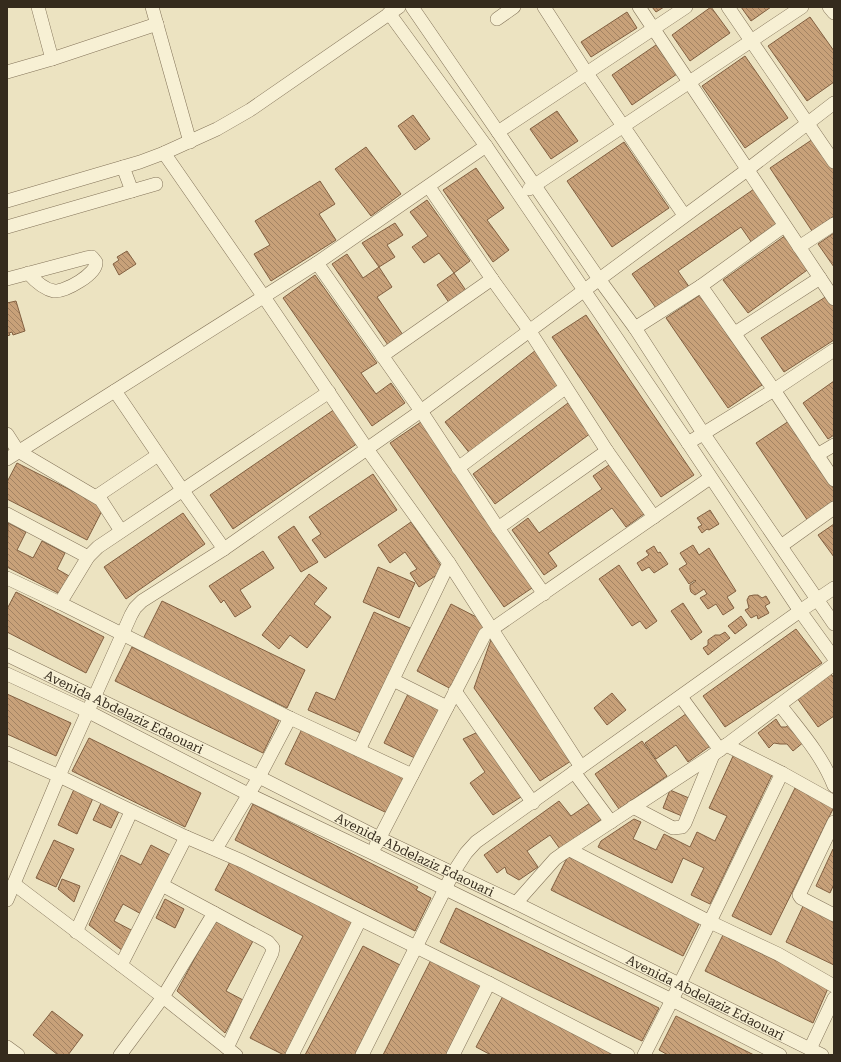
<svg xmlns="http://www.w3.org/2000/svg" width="841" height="1062" font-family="'Roboto Serif',serif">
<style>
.building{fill:url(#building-back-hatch);stroke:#826041}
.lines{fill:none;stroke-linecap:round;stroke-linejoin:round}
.minor-casing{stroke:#84745a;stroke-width:14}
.minor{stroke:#f7f0d4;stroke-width:13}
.labels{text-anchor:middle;stroke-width:4;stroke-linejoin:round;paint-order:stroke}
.street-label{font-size:13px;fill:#352b1d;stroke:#f3ecd0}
</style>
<defs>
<pattern id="building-back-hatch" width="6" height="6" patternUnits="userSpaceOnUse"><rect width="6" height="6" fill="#c8a179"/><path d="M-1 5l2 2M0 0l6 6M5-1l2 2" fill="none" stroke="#a38363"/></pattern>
</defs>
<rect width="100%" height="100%" fill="#ece3c1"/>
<g class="building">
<path d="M652,7H664L656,12Z"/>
<path d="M711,7L730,33L690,61L672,35Z"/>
<path d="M741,7H771L751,21Z"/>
<path d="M627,12L637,28L591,57L581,42Z"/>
<path d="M810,17L834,51V82L807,101L768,46Z"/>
<path d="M656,45L677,74L632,105L612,75Z"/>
<path d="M745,56L788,118L745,148L702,86Z"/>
<path d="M557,111L578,141L551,159L530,129Z"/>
<path d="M413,115L430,139L415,150L398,126Z"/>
<path d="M813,139L834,170V216L812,231L770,168Z"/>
<path d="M624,142L669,208L612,247L567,181Z"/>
<path d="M366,147L401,194L371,216L335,169Z"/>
<path d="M476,168L504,208L487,220L509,250L493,262L443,190Z"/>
<path d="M320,181L335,204L319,214L336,240L271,281L254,254L270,245L255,221Z"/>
<path d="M754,189L781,227L754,246L741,227L678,271L690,288L658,311L632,274Z"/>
<path d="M427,200L470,261L454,273L439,253L424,263L412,247L428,236L410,212Z"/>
<path d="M395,223L403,235L387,245L395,257L379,267L362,243Z"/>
<path d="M834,233V267L818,244Z"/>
<path d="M786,235L810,268L748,313L723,280Z"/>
<path d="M127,251L136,264L119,275L113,264L119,260L117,257Z"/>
<path d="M347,254L363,278L379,267L392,287L377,297L403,335L388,345L332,264Z"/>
<path d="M454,273L467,292L450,304L437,285Z"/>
<path d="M315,275L377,363L361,373L376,394L391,383L405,403L372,426L283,298Z"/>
<path d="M700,295L762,385L728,408L666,318Z"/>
<path d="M827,296L834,307V340L784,372L761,338Z"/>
<path d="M16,301L25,331L13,335L12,332L9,333L10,335L7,336V303Z"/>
<path d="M586,315L694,475L661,497L552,337Z"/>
<path d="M536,350L562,384L471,455L445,422Z"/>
<path d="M834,381V435L828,439L803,403Z"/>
<path d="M568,403L591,433L495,504L473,474Z"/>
<path d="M335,409L358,443L233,529L210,495Z"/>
<path d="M789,421L834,489V504L808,521L756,443Z"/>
<path d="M421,422L535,586L504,607L390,443Z"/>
<path d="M17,463L104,507L87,540L7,499V482Z"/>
<path d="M609,465L644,514L626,527L612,508L548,553L557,566L544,575L512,530L528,518L539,533L602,489L593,476Z"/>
<path d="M373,474L397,510L325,558L312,540L321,534L309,517Z"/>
<path d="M710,510L719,524L709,530L707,529L702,533L698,527L702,525L697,518Z"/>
<path d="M183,513L205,544L126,599L104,567Z"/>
<path d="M411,522L444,570L419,587L410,573L417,569L405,552L390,563L378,545Z"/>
<path d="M8,523L26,532L17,550L33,558L42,541L65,553L57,569L69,576L60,594L7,567Z"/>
<path d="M834,524V557L818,535Z"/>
<path d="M294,526L318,562L301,572L278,537Z"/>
<path d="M693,545L699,555L709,548L736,591L727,597L734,608L723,615L716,604L708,609L700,598L707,594L704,589L695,595L691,592L690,589V585L696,581L695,580L689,584L679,569L687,564L680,553Z"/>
<path d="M654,546L658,553L660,552L668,564L654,573L649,567L642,571L637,563L649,555L646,551Z"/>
<path d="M263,551L274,568L240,590L251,607L235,617L224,600L221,603L209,586Z"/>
<path d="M619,565L657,621L646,629L640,621L632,626L599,579Z"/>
<path d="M378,567L415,583L399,618L363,602Z"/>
<path d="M309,574L327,588L314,604L331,617L307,648L290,635L279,649L262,635Z"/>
<path d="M16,592L104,637L86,673L7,632V609Z"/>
<path d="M754,595H758L762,598L766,596L770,603L765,606L769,613L758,619L757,615L751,618L745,610L749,608L747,600L749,596Z"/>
<path d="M162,601L305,670L287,708L143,639Z"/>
<path d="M683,603L702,632L691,640L671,611Z"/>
<path d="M451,604L488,623L453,690L417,671Z"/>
<path d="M374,612L410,628L363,734L308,710L316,692L335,700Z"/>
<path d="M741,616L747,625L735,634L728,626Z"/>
<path d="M796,629L822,663L725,727L703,696Z"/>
<path d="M725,632L730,638L708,655L703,648L708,645V640L715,635H720Z"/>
<path d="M493,634L571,761L540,781L474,688Z"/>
<path d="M132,647L280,718L263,753L115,681Z"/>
<path d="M831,674L834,678V716L818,727L797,698Z"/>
<path d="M409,692L444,709L419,760L384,743Z"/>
<path d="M612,693L626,710L607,725L594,708Z"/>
<path d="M7,694L71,723L56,756L7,734Z"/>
<path d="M690,711L713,744L688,762L676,745L656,759L645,743Z"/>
<path d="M776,719L781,727H786L792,722L805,741L793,751L787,744H780L774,743L769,748L758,733Z"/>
<path d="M302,729L404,778L387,813L285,764Z"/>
<path d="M480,731L524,795L493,815L470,783L485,772L463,739Z"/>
<path d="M89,738L201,793L185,827L72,771Z"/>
<path d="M642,741L667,776L619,809L595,774Z"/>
<path d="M734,754L773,773L710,904L691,895L704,868L683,858L672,883L598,847L601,841L634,819L641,822L633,839L656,850L664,834L690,847L697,832L715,841L727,816L709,808Z"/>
<path d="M75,787L94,796L77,834L58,825Z"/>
<path d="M795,788L834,807L771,935L732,916Z"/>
<path d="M670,790L689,798L682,816L663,808Z"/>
<path d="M102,801L120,809L111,828L93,820Z"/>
<path d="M559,801L571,816L590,803L602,819L560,849L550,835L527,851L538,867L519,880L507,873L505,867L497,873L484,855Z"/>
<path d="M253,804L418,887L416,890L431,898L415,931L235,840Z"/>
<path d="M54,840L74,849L56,887L36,878Z"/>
<path d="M151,845L172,856L143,915L123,904L114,921L133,931L123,951L89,925L121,855L141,865Z"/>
<path d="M833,849L834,850V884L830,893L816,886Z"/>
<path d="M568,856L700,922L683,956L551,890Z"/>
<path d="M232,858L356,922L287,1055H284L250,1038L303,936L215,890Z"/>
<path d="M62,879L80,886L74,902L58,889Z"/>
<path d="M165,899L184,909L175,928L156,918Z"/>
<path d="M805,902L834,917V965L786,942Z"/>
<path d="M456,908L659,1008L642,1041L440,942Z"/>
<path d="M215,921L253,941L226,991L243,1000L225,1033L177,991Z"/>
<path d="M723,935L829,986L813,1023L705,971Z"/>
<path d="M363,946L402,966L355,1055H305Z"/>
<path d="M431,960L482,985L447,1055H383Z"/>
<path d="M503,996L616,1055H491L476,1047Z"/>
<path d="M52,1011L83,1035L68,1055H58L33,1035Z"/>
<path d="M676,1016L754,1055H668L659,1050Z"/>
</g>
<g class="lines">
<g class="minor-casing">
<g id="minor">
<path d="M38,7L52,59"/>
<path d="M152,7L190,142"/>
<path d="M412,7L599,279L635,328L703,433L834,624"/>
<path d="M544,7L586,72L684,215"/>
<path d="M639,7L834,299"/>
<path d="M728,7L834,162"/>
<path d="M829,7L834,13"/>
<path d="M389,13L486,146L688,443L800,611L834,658"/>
<path d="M497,19L514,7"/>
<path d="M7,72L52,59L157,24"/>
<path d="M498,132L686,7"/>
<path d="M164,153L264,297L367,449L449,563L581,767"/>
<path d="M123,167L132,191"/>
<path d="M429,187L492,279L529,330L607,451L654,517"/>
<path d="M529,189L802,7"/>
<path d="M7,201L140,162L164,153L217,129L250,110L399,7"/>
<path d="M7,227L156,184"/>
<path d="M799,247L834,224"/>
<path d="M317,263L421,411L498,528L544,594"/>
<path d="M7,279L86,258L92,257L96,262C97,274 65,292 54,291C43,289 35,281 28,273"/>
<path d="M701,286L774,390L834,480"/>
<path d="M635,328L701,286L784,226"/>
<path d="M735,333L820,278"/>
<path d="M382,356L492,279"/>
<path d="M115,391L183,491L224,549"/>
<path d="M7,434L18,451L101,500L121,531"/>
<path d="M688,443L774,390L834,350"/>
<path d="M817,455L834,445"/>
<path d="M7,459L317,263L486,146"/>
<path d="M458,468L565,388"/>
<path d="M97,496L158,455"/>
<path d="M7,514L88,557"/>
<path d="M498,528L607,451"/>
<path d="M781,546L834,508"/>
<path d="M7,578L60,603L290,718L412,775"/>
<path d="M60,603L88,557L98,547L329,392"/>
<path id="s1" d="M7,655L259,777L379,838L516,903L822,1055"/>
<path d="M7,674L87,711L248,794L372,853L672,1000L780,1055"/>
<path d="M393,680L447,707"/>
<path d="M455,691L533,803"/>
<path d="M681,697L720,750"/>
<path d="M780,705C800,731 822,755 834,786"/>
<path d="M726,745L782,773L834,802"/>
<path d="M359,750L449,563"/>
<path d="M7,753L59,776L186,837L242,861L489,983L628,1055"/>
<path d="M574,772L611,822"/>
<path d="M633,807L673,828L682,827L685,823L713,755"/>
<path d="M834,822L799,895L801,898L834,915"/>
<path d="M376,845L485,634L710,478"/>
<path d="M216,849L259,777L290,718"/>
<path d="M570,850L710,922L778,954L834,986"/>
<path d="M14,884L163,997L236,1055"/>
<path d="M162,885L268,942L273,948L272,953L227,1048"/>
<path d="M7,900L59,776L131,615L135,608L142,601L224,549L421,411L747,170L834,103"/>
<path d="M516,903L555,859L562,854L713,755L834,664"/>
<path d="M76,932L131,812"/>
<path d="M121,965L186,837"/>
<path d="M7,1047L18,1055"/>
<path d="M810,1049L834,998"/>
<path d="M120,1055L163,997L214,913"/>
<path d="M292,1055L360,920"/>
<path d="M362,1055L453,873L466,853L476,842L800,611L834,588"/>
<path d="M453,1055L489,983"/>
<path d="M644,1055L672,1000L782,773"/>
</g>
</g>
<use href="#minor" class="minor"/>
</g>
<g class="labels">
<g class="street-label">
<text dy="5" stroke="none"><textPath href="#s1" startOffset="130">Avenida Abdelaziz Edaouari</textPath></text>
<text dy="5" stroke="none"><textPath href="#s1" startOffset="454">Avenida Abdelaziz Edaouari</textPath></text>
<text dy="5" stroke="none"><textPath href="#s1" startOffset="778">Avenida Abdelaziz Edaouari</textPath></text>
</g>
</g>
<rect width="841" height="1062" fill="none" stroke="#352b1d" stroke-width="16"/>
</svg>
